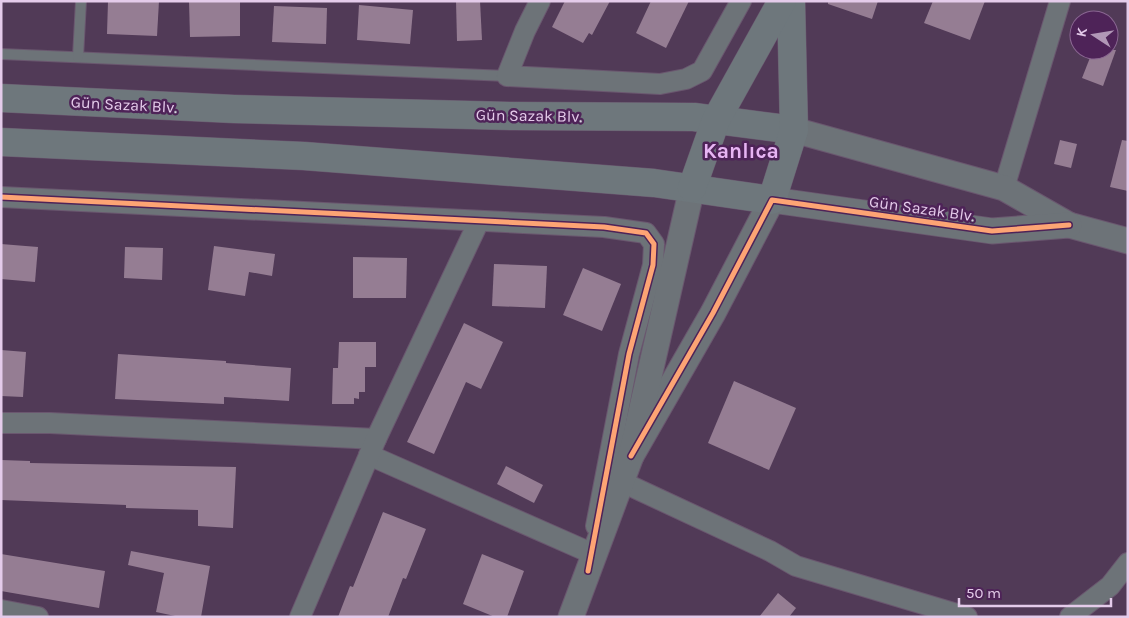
<svg xmlns="http://www.w3.org/2000/svg" width="1129" height="618" font-family="Karla,sans-serif">
<style>
.building{fill:#957d93}
.lines{fill:none;stroke-linecap:round;stroke-linejoin:round}
.service-casing{stroke:#6a576f;stroke-width:12}
.minor-casing{stroke:#6a576f;stroke-width:22}
.tertiary-casing{stroke:#6a576f;stroke-width:27}
.secondary-casing{stroke:#6a576f;stroke-width:29}
.service{stroke:#6d7378;stroke-width:10}
.minor{stroke:#6d7378;stroke-width:20}
.tertiary{stroke:#6d7378;stroke-width:25}
.secondary{stroke:#6e777c;stroke-width:28}
.cycleway-casing{stroke:#4e2358;stroke-width:8}
.cycleway{stroke:#fda474;stroke-width:5}
.labels{text-anchor:middle;stroke-width:5;stroke-linejoin:round;paint-order:stroke}
.street-label{font-size:16px;fill:#e4cbea;stroke:#4e2358}
.district-label{font-size:21px;font-weight:bold;fill:#e7b4f3;stroke:#4e2358}
</style>
<rect width="100%" height="100%" fill="#513a57"/>
<g class="building">
<path d="M108,1H159L157,36L107,34Z"/>
<path d="M189,1H240V36L190,37Z"/>
<path d="M456,1H480L482,40L457,41Z"/>
<path d="M565,1H610L592,35L589,33L583,43L552,27Z"/>
<path d="M651,1H689L666,48L636,33Z"/>
<path d="M828,1H878L872,19L828,4Z"/>
<path d="M933,1H985L970,40L924,23Z"/>
<path d="M359,5L413,10L410,44L357,40Z"/>
<path d="M274,6L327,8L326,44L272,42Z"/>
<path d="M1093,50H1116L1103,86L1082,78Z"/>
<path d="M1060,140L1077,144L1071,168L1054,164Z"/>
<path d="M1122,140L1128,141V191L1110,187Z"/>
<path d="M1,244L38,247L35,282L1,279Z"/>
<path d="M214,246L275,254L272,276L249,272L245,296L208,290Z"/>
<path d="M125,247L163,248L162,280L124,278Z"/>
<path d="M353,257L407,258L406,298H353Z"/>
<path d="M494,264L547,266L545,308L492,306Z"/>
<path d="M583,268L621,284L602,331L563,315Z"/>
<path d="M464,323L503,342L481,389L466,382L434,454L407,442Z"/>
<path d="M339,342H376V367H365V392H359V399L354,398V404H332L333,368H338Z"/>
<path d="M1,350L26,352L23,397L1,396Z"/>
<path d="M118,354L226,361V363L291,368L289,401L224,397V404L115,399Z"/>
<path d="M734,381L796,408L769,470L708,443Z"/>
<path d="M1,460L30,461V463L236,467L233,528L198,526V510L126,508V505L1,500Z"/>
<path d="M506,466L543,485L534,503L497,484Z"/>
<path d="M383,512L426,529L406,579L403,578L388,617H338L350,586L353,587Z"/>
<path d="M131,551L210,566L201,617H180L156,612L164,573L128,565Z"/>
<path d="M1,554L105,571L99,608L1,591Z"/>
<path d="M482,554L524,571L507,617H495L463,604Z"/>
<path d="M778,593L796,608L789,617H759Z"/>
</g>
<g class="lines">
<g class="service-casing">
<g id="service">
<path d="M1,54L507,76"/>
<path d="M78,57L81,1"/>
</g>
</g>
<g class="minor-casing">
<g id="minor">
<path d="M540,1L525,31L507,76L660,84L686,79L702,71L741,1"/>
<path d="M1004,188L1060,1"/>
<path d="M1,197L604,227L646,233L654,244L653,265L629,354L596,526"/>
<path d="M1,423H50L376,439"/>
<path d="M369,455L591,553"/>
<path d="M622,482L770,551L796,566L967,617"/>
<path d="M1,610L38,617"/>
<path d="M300,617L376,439L479,221"/>
<path d="M1070,617L1110,586L1128,563"/>
</g>
</g>
<g class="tertiary-casing">
<g id="tertiary">
<path d="M794,130L1004,188L1069,225L1128,241"/>
<path d="M631,456L713,313L772,200L992,231L1069,225"/>
<path d="M571,617L631,456L692,188"/>
</g>
</g>
<g class="secondary-casing">
<g id="secondary">
<path d="M1,98L234,109L512,116L694,117L794,130"/>
<path d="M1,142L304,156L654,183L772,200L794,130L791,1"/>
<path d="M692,188L716,120L782,1"/>
</g>
</g>
<use href="#service" class="service"/>
<use href="#minor" class="minor"/>
<use href="#tertiary" class="tertiary"/>
<use href="#secondary" class="secondary"/>
<g class="cycleway-casing">
<g id="cycleway">
<path d="M1,197L604,227L646,233L654,244L653,265L629,354L588,571"/>
<path d="M631,456L713,313L772,200L992,231L1069,225"/>
</g>
</g>
<use href="#cycleway" class="cycleway"/>
</g>
<g class="labels">
<g class="street-label">
<text transform="translate(124 104) rotate(3)" y="6">Gün Sazak Blv.</text>
<text transform="translate(529 115) rotate(1)" y="6">Gün Sazak Blv.</text>
<text transform="translate(922 208) rotate(8)" y="6">Gün Sazak Blv.</text>
</g>
<g class="district-label">
<text x="741" y="158">Kanlıca</text>
</g>
</g>
<rect width="1129" height="618" fill="none" stroke="#e4cbea" stroke-width="5"/>
<g transform="translate(1094 35) rotate(282)"><circle r="24" fill="#4e2358" stroke="#8a6692"/>
<path d="M0-4L9 19L0 12L-9 19Z" fill="#b198b7"/>
<text y="-8" font-size="14" font-weight="bold" text-anchor="middle" fill="#e4cbea">K</text>
</g>
<path d="M959 598v8h152v-8" fill="none" stroke="#e4cbea" stroke-width="2.5"/>
<text x="966" y="598" font-size="15" fill="#e4cbea" stroke="#4e2358" stroke-width="4" paint-order="stroke">50 m</text>
</svg>
